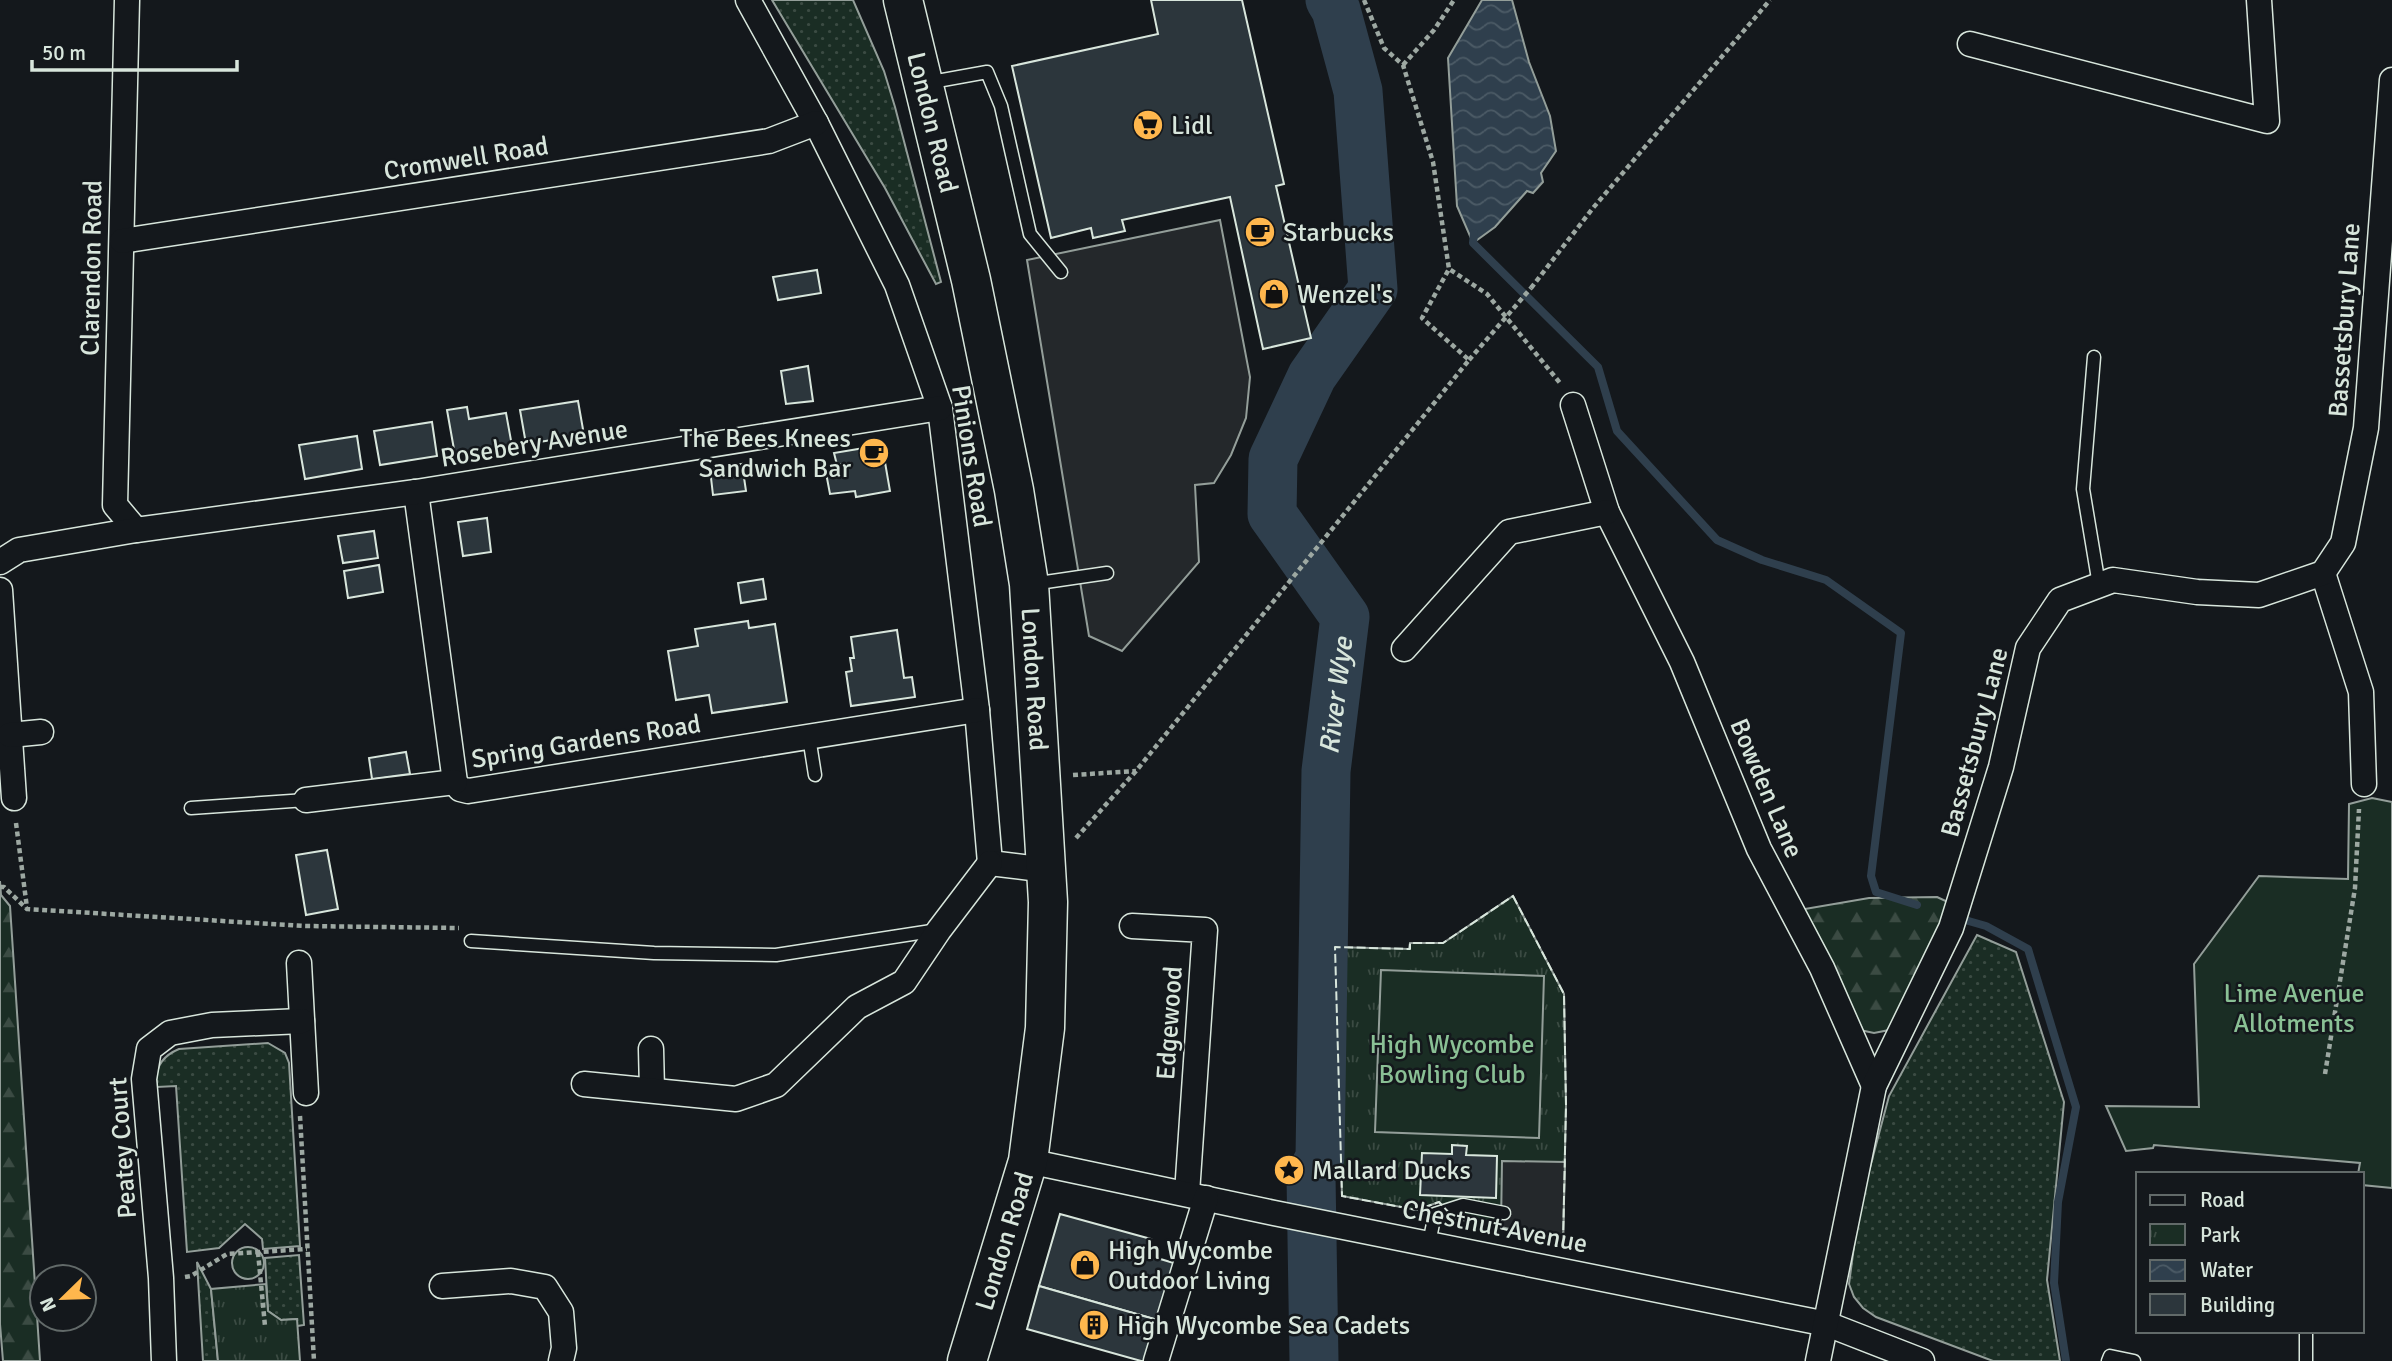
<svg xmlns="http://www.w3.org/2000/svg" width="2392" height="1361" font-family="Signika,sans-serif">
<style>
.grass{fill:url(#grass-dots);stroke:#939e99;stroke-width:2}
.forest{fill:url(#forest-firs);stroke:#939e99;stroke-width:2}
.park{fill:url(#park-tufts);stroke:#939e99;stroke-width:2}
.garden{fill:#1a2d24;stroke:#939e99;stroke-width:2}
.parking{fill:#24282b;stroke:#939e99;stroke-width:2}
.water{fill:url(#water-waves);stroke:#939e99;stroke-width:2}
.lines{fill:none;stroke-linecap:round;stroke-linejoin:round}
.stream{stroke:#2f3f4d;stroke-width:8}
.river{stroke:#2f3f4d;stroke-width:49}
.building{fill:#2c363c;stroke:#d8e6dc;stroke-width:2}
.service-casing{stroke:#d8e6dc;stroke-width:15}
.minor-casing{stroke:#d8e6dc;stroke-width:27}
.primary-casing{stroke:#d8e6dc;stroke-width:41}
.path{stroke:#9da8a2;stroke-width:4.5;stroke-dasharray:5 3.5;stroke-linecap:butt}
.service{stroke:#14181c;stroke-width:12}
.minor{stroke:#14181c;stroke-width:24}
.primary{stroke:#14181c;stroke-width:38}
.path-bridge{stroke:#9da8a2;stroke-width:4.5;stroke-dasharray:5 3.5;stroke-linecap:butt}
.fence{stroke:#d8e6dc;stroke-width:2;stroke-dasharray:9 3.5;stroke-linecap:butt}
.labels{text-anchor:middle;stroke-width:5;stroke-linejoin:round;paint-order:stroke}
.street-label{font-size:26px;fill:#d8e6dc;stroke:#14181c}
.poi-label{font-size:26px;fill:#d8e6dc;stroke:#14181c;text-anchor:start}
.park-label{font-size:26px;fill:#8ac095;stroke:#14181c}
.water-label{font-size:28px;font-style:italic;fill:#d8e6dc;stroke:#14181c}
</style>
<defs>
<pattern id="grass-dots" width="8" height="8" patternUnits="userSpaceOnUse" patternTransform="scale(1.75)"><rect width="8" height="8" fill="#1a2d24"/><path d="M2 2h.1M6 6h.1" fill="none" stroke="#3b4b43" stroke-width="1.8" stroke-linecap="round"/></pattern>
<pattern id="forest-firs" width="22" height="20" patternUnits="userSpaceOnUse" patternTransform="scale(1.75)"><rect width="22" height="20" fill="#1a2d24"/><path d="M5 1l3.5 6h-7zM16 11l3.5 6h-7z" fill="#3b4b43"/></pattern>
<pattern id="park-tufts" width="24" height="20" patternUnits="userSpaceOnUse" patternTransform="scale(1.75)"><rect width="24" height="20" fill="#1a2d24"/><path d="M3 7l-1-3M5 7V3M7 7l1-3M15 17l-1-3M17 17v-4M19 17l1-3" fill="none" stroke="#3b4b43"/></pattern>
<pattern id="water-waves" width="16" height="10" patternUnits="userSpaceOnUse" patternTransform="scale(1.75)"><rect width="16" height="10" fill="#2f3f4d"/><path d="M0 5q4-4 8 0t8 0" fill="none" stroke="#4c5b66"/></pattern>
</defs>
<rect width="100%" height="100%" fill="#14181c"/>
<g class="grass">
<path d="M772,0H853L884,71L895,107L941,282L936,284L885,188Z"/>
<path d="M1977,935L2016,952L2064,1102L2047,1280L2060,1361H1993L1876,1317L1863,1308L1854,1297L1849,1284L1859,1209L1889,1096Z"/>
<path d="M268,1043L285,1053L289,1063L300,1246L263,1249L262,1239L245,1224L219,1248L187,1252L176,1086L157,1087C154,1069 162,1056 179,1049Z"/>
<path d="M299,1255L304,1325L297,1326V1319L281,1320L268,1311L265,1258Z"/>
<path d="M197,1262L211,1289L218,1361H203Z"/>
</g>
<g class="forest">
<path d="M0,881L1,895L10,906L40,1361H3L0,1324Z"/>
<path d="M1937,897L1950,903L1889,1030L1874,1033L1860,1030L1799,910L1869,898Z"/>
</g>
<g class="park">
<path d="M1513,896L1564,994L1566,1105L1563,1242L1454,1218L1439,1202L1417,1210L1342,1196L1335,947L1409,949L1410,943H1443Z"/>
<path d="M266,1284L268,1311L281,1320L297,1319L300,1361H218L211,1289Z"/>
</g>
<g class="garden">
<path d="M2372,798L2392,802V1188L2362,1185V1174H2358L2360,1163L2154,1145L2153,1148L2126,1151L2106,1106L2199,1107L2194,964L2259,876L2348,879L2349,804Z"/>
<path d="M1381,970L1544,976L1539,1138L1375,1132Z"/>
<circle cx="248" cy="1263" r="16"/>
</g>
<g class="parking">
<path d="M1220,220L1250,377L1246,418L1231,455L1214,483L1195,485L1199,562L1122,651L1089,636L1027,260Z"/>
<path d="M1502,1161L1565,1162L1563,1242L1501,1227Z"/>
</g>
<path class="water" d="M1482,0H1512L1529,62L1550,116L1556,151L1541,173L1543,182L1533,193L1527,191L1495,227L1473,243L1457,206L1448,58Z"/>
<g class="lines">
<g class="stream">
<path d="M1474,233L1473,243L1598,367L1617,431L1717,540L1762,560L1826,580L1901,633L1871,876L1876,892L1917,905"/>
<path d="M1965,920L1986,926L2028,949L2076,1107L2058,1202L2054,1283L2066,1361"/>
</g>
<path class="river" id="s1" d="M1314,1361L1311,1176L1320,1157L1326,771L1345,617L1272,514L1273,459L1312,376L1373,289L1358,91L1336,10L1330,0"/>
</g>
<g class="building">
<path d="M1151,0H1242L1284,184L1276,186L1311,338L1263,349L1230,197L1122,220L1125,231L1093,238L1091,228L1051,238L1012,66L1158,34Z"/>
<path d="M817,270L821,293L778,300L773,277Z"/>
<path d="M808,366L813,401L786,404L781,371Z"/>
<path d="M578,401L584,435L526,444L520,410Z"/>
<path d="M467,407L469,419L506,413L512,446L455,455L447,410Z"/>
<path d="M432,422L437,456L380,465L374,431Z"/>
<path d="M357,436L362,469L305,479L299,445Z"/>
<path d="M882,445L890,491L856,497L855,491L830,494L826,473L851,467L850,463L837,465L834,453Z"/>
<path d="M742,464L746,491L713,495L710,469Z"/>
<path d="M487,518L491,552L463,556L458,522Z"/>
<path d="M374,531L378,558L343,563L338,536Z"/>
<path d="M379,565L383,592L348,598L344,571Z"/>
<path d="M763,579L766,599L741,603L738,583Z"/>
<path d="M748,621L749,628L775,624L787,702L712,713L709,695L676,700L668,651L698,646L695,629Z"/>
<path d="M897,630L904,678L912,677L915,697L851,706L846,672L852,671L850,658H854L851,637Z"/>
<path d="M406,752L410,774L372,779L369,758Z"/>
<path d="M327,850L338,909L306,915L296,855Z"/>
<path d="M1452,1145L1467,1146L1466,1155L1497,1156L1496,1198L1420,1195L1422,1153L1452,1154Z"/>
<path d="M1060,1214L1151,1239L1147,1255L1177,1264L1161,1321L1039,1286Z"/>
<path d="M1039,1286L1161,1321L1150,1361H1141L1027,1329Z"/>
</g>
<g class="lines">
<g class="service-casing">
<g id="service">
<path d="M926,83L987,72L1001,106L1030,234L1061,272"/>
<path d="M2094,357L2083,489L2099,585"/>
<path d="M1032,584L1107,573"/>
<path d="M809,737L815,775"/>
<path d="M191,808L306,800"/>
<path d="M471,941L654,953L776,955L938,930"/>
<path d="M1429,1243L1435,1214L1463,1205L1504,1213"/>
<path d="M2306,1331V1361"/>
<path d="M2108,1361L2110,1356L2134,1361"/>
</g>
</g>
<g class="minor-casing">
<g id="minor">
<path d="M127,0L115,505L136,530"/>
<path d="M748,0L816,123L897,285L940,408L977,710L990,863"/>
<path d="M1970,44L2267,121L2259,0"/>
<path d="M122,241L769,141L816,123"/>
<path d="M1573,405L1607,512L1682,662L1759,849L1822,968L1874,1086"/>
<path d="M416,492L455,782L460,789L468,791L977,710"/>
<path d="M0,562L19,550L136,530L416,492L940,408"/>
<path d="M2323,573L2361,692L2364,784"/>
<path d="M0,590L14,798"/>
<path d="M1404,649L1509,532L1607,512"/>
<path d="M10,735L41,732"/>
<path d="M306,800L455,782"/>
<path d="M990,863L1047,870"/>
<path d="M1132,926L1205,930L1187,1193"/>
<path d="M299,963L306,1093"/>
<path d="M651,1049L652,1090"/>
<path d="M584,1084L736,1099L776,1085L857,1007L904,982L939,930L990,863"/>
<path d="M1028,1161L1274,1213L1827,1324L1922,1361"/>
<path d="M442,1286L511,1281L545,1287L561,1312L564,1348L561,1361"/>
<path d="M164,1361L161,1278L144,1079L149,1049L170,1033L212,1025L302,1021"/>
<path d="M1156,1361L1206,1198"/>
<path d="M1818,1361L1874,1086L1951,928L2001,767L2028,648L2060,600L2113,580L2197,592L2259,595L2323,573L2343,543L2366,428L2392,80"/>
</g>
</g>
<g class="primary-casing">
<g id="primary">
<path id="s2" d="M903,0L971,280L1014,490L1029,584L1048,902L1045,1028L1028,1161L967,1361"/>
</g>
</g>
<g class="path">
<path d="M1364,0L1384,48L1403,65L1433,162L1449,269L1487,294L1560,383"/>
<path d="M1403,65L1434,30L1454,0"/>
<path d="M1531,288L1593,208L1770,0"/>
<path d="M1073,775L1136,771"/>
<path d="M16,823L27,908"/>
<path d="M1076,838L1136,771L1469,360L1422,318L1449,269"/>
<path d="M0,887H4L27,909L304,926L459,928"/>
<path d="M2325,1074L2355,888L2359,809"/>
<path d="M300,1116L314,1361"/>
<path d="M258,1252L265,1326"/>
<path d="M185,1277L191,1276L227,1254L307,1249"/>
</g>
<use href="#service" class="service"/>
<use href="#minor" class="minor"/>
<use href="#primary" class="primary"/>
<path class="path-bridge" d="M1469,360L1531,288"/>
<path class="fence" d="M1513,896L1564,994L1566,1105L1563,1242L1454,1218L1439,1202L1417,1210L1342,1196L1335,947L1410,949V943H1443Z"/>
</g>
<defs>
<g id="supermarket-disc" transform="scale(1.575)"><circle r="9.5" fill="#ffb74d" stroke="#14181c"/><path d="M-6-5.5h2.5l.6 2H6L4.5 2H-2.5L-4.4-4H-6ZM-1.5 3.2a1.3 1.3 0 1 0 .1 0ZM3 3.2a1.3 1.3 0 1 0 .1 0Z" fill="#111"/></g>
<g id="cafe-disc" transform="scale(1.575)"><circle r="9.5" fill="#ffb74d" stroke="#14181c"/><path d="M-5.5-4.5H6V0H3Q3 3.5 0 3.5H-2.5Q-5.5 3.5-5.5 0ZM3-3.2v2h1.7v-2ZM-6 4.5H4V6H-6Z" fill="#111"/></g>
<g id="shop-disc" transform="scale(1.575)"><circle r="9.5" fill="#ffb74d" stroke="#14181c"/><path d="M-5-2.5h2.3a2.7 3.5 0 0 1 5.4 0H5L5.5 6h-11ZM-1.5-2.5h3a1.5 2.3 0 0 0-3 0Z" fill="#111"/></g>
<g id="sight-disc" transform="scale(1.575)"><circle r="9.5" fill="#ffb74d" stroke="#14181c"/><path d="M0-6L1.8-2.2L6-1.7L2.9 1.2L3.7 5.4L0 3.3L-3.7 5.4L-2.9 1.2L-6-1.7L-1.8-2.2Z" fill="#111"/></g>
<g id="building-disc" transform="scale(1.575)"><circle r="9.5" fill="#ffb74d" stroke="#14181c"/><path d="M-4-6H4V6H1V3H-1V6H-4ZM-2.5-4.3h1.7v1.8h-1.7ZM.8-4.3h1.7v1.8H.8ZM-2.5-1h1.7V.8h-1.7ZM.8-1h1.7V.8H.8Z" fill="#111"/></g>
</defs>
<g fill-rule="evenodd">
<use href="#supermarket-disc" x="1148" y="125"/>
<use href="#cafe-disc" x="1260" y="232"/>
<use href="#shop-disc" x="1274" y="294"/>
<use href="#cafe-disc" x="874" y="453"/>
<use href="#sight-disc" x="1289" y="1170"/>
<use href="#shop-disc" x="1085" y="1265"/>
<use href="#building-disc" x="1094" y="1325"/>
</g>
<g class="labels">
<g class="street-label">
<text dy="9" stroke="none"><textPath href="#s2" startOffset="126">London Road</textPath></text>
<text transform="translate(466 158) rotate(-9)" y="9">Cromwell Road</text>
<text transform="translate(91 268) rotate(-89)" y="9">Clarendon Road</text>
<text transform="translate(2344 320) rotate(-86)" y="9">Bassetsbury Lane</text>
<text transform="translate(534 443) rotate(-9)" y="9">Rosebery Avenue</text>
<text transform="translate(972 456) rotate(81)" y="9">Pinions Road</text>
<text dy="9" stroke="none"><textPath href="#s2" startOffset="693">London Road</textPath></text>
<text transform="translate(586 741) rotate(-9)" y="9">Spring Gardens Road</text>
<text transform="translate(1974 742) rotate(-75)" y="9">Bassetsbury Lane</text>
<text transform="translate(1767 788) rotate(67)" y="9">Bowden Lane</text>
<text transform="translate(1169 1023) rotate(-86)" y="9">Edgewood</text>
<text transform="translate(122 1148) rotate(-94)" y="9">Peatey Court</text>
<text transform="translate(1495 1226) rotate(11)" y="9">Chestnut Avenue</text>
<text transform="translate(1004 1241) rotate(-73)" y="9">London Road</text>
</g>
<g class="poi-label">
<text x="1171" y="134">Lidl</text>
<text x="1283" y="241">Starbucks</text>
<text x="1297" y="303">Wenzel's</text>
<text x="851" y="447" text-anchor="end">The Bees Knees<tspan x="851" dy="30">Sandwich Bar</tspan></text>
<text x="1312" y="1179">Mallard Ducks</text>
<text x="1108" y="1259">High Wycombe<tspan x="1108" dy="30">Outdoor Living</tspan></text>
<text x="1117" y="1334">High Wycombe Sea Cadets</text>
</g>
<g class="park-label">
<text x="2294" y="1002">Lime Avenue<tspan x="2294" dy="30">Allotments</tspan></text>
<text x="1452" y="1053">High Wycombe<tspan x="1452" dy="30">Bowling Club</tspan></text>
</g>
<g class="water-label">
<text dy="10" stroke="none"><textPath href="#s1" startOffset="668">River Wye</textPath></text>
</g>
</g>
<rect x="2136" y="1172" width="228" height="161" fill="#14181c" stroke="#626a69" stroke-width="2"/>
<rect x="2150" y="1195" width="35" height="10" fill="#14181c" stroke="#626a69" stroke-width="2"/>
<text x="2200" y="1207" font-size="21" fill="#d8e6dc">Road</text>
<rect x="2150" y="1224" width="35" height="21" fill="url(#park-tufts)" stroke="#626a69" stroke-width="2"/>
<text x="2200" y="1242" font-size="21" fill="#d8e6dc">Park</text>
<rect x="2150" y="1260" width="35" height="21" fill="url(#water-waves)" stroke="#626a69" stroke-width="2"/>
<text x="2200" y="1277" font-size="21" fill="#d8e6dc">Water</text>
<rect x="2150" y="1294" width="35" height="21" fill="#2c363c" stroke="#626a69" stroke-width="2"/>
<text x="2200" y="1312" font-size="21" fill="#d8e6dc">Building</text>
<g transform="translate(63 1298) rotate(247)"><circle r="33" fill="#14181c" stroke="#626a69" stroke-width="2"/>
<path d="M0-5L12 26L0 18L-12 26Z" fill="#ffb74d"/>
<text y="-10" font-size="19" font-weight="bold" text-anchor="middle" fill="#d8e6dc">N</text>
</g>
<path d="M32 60v10h205v-10" fill="none" stroke="#d8e6dc" stroke-width="3.5"/>
<text x="42" y="60" font-size="21" fill="#d8e6dc" stroke="#14181c" stroke-width="5" paint-order="stroke">50 m</text>
</svg>
